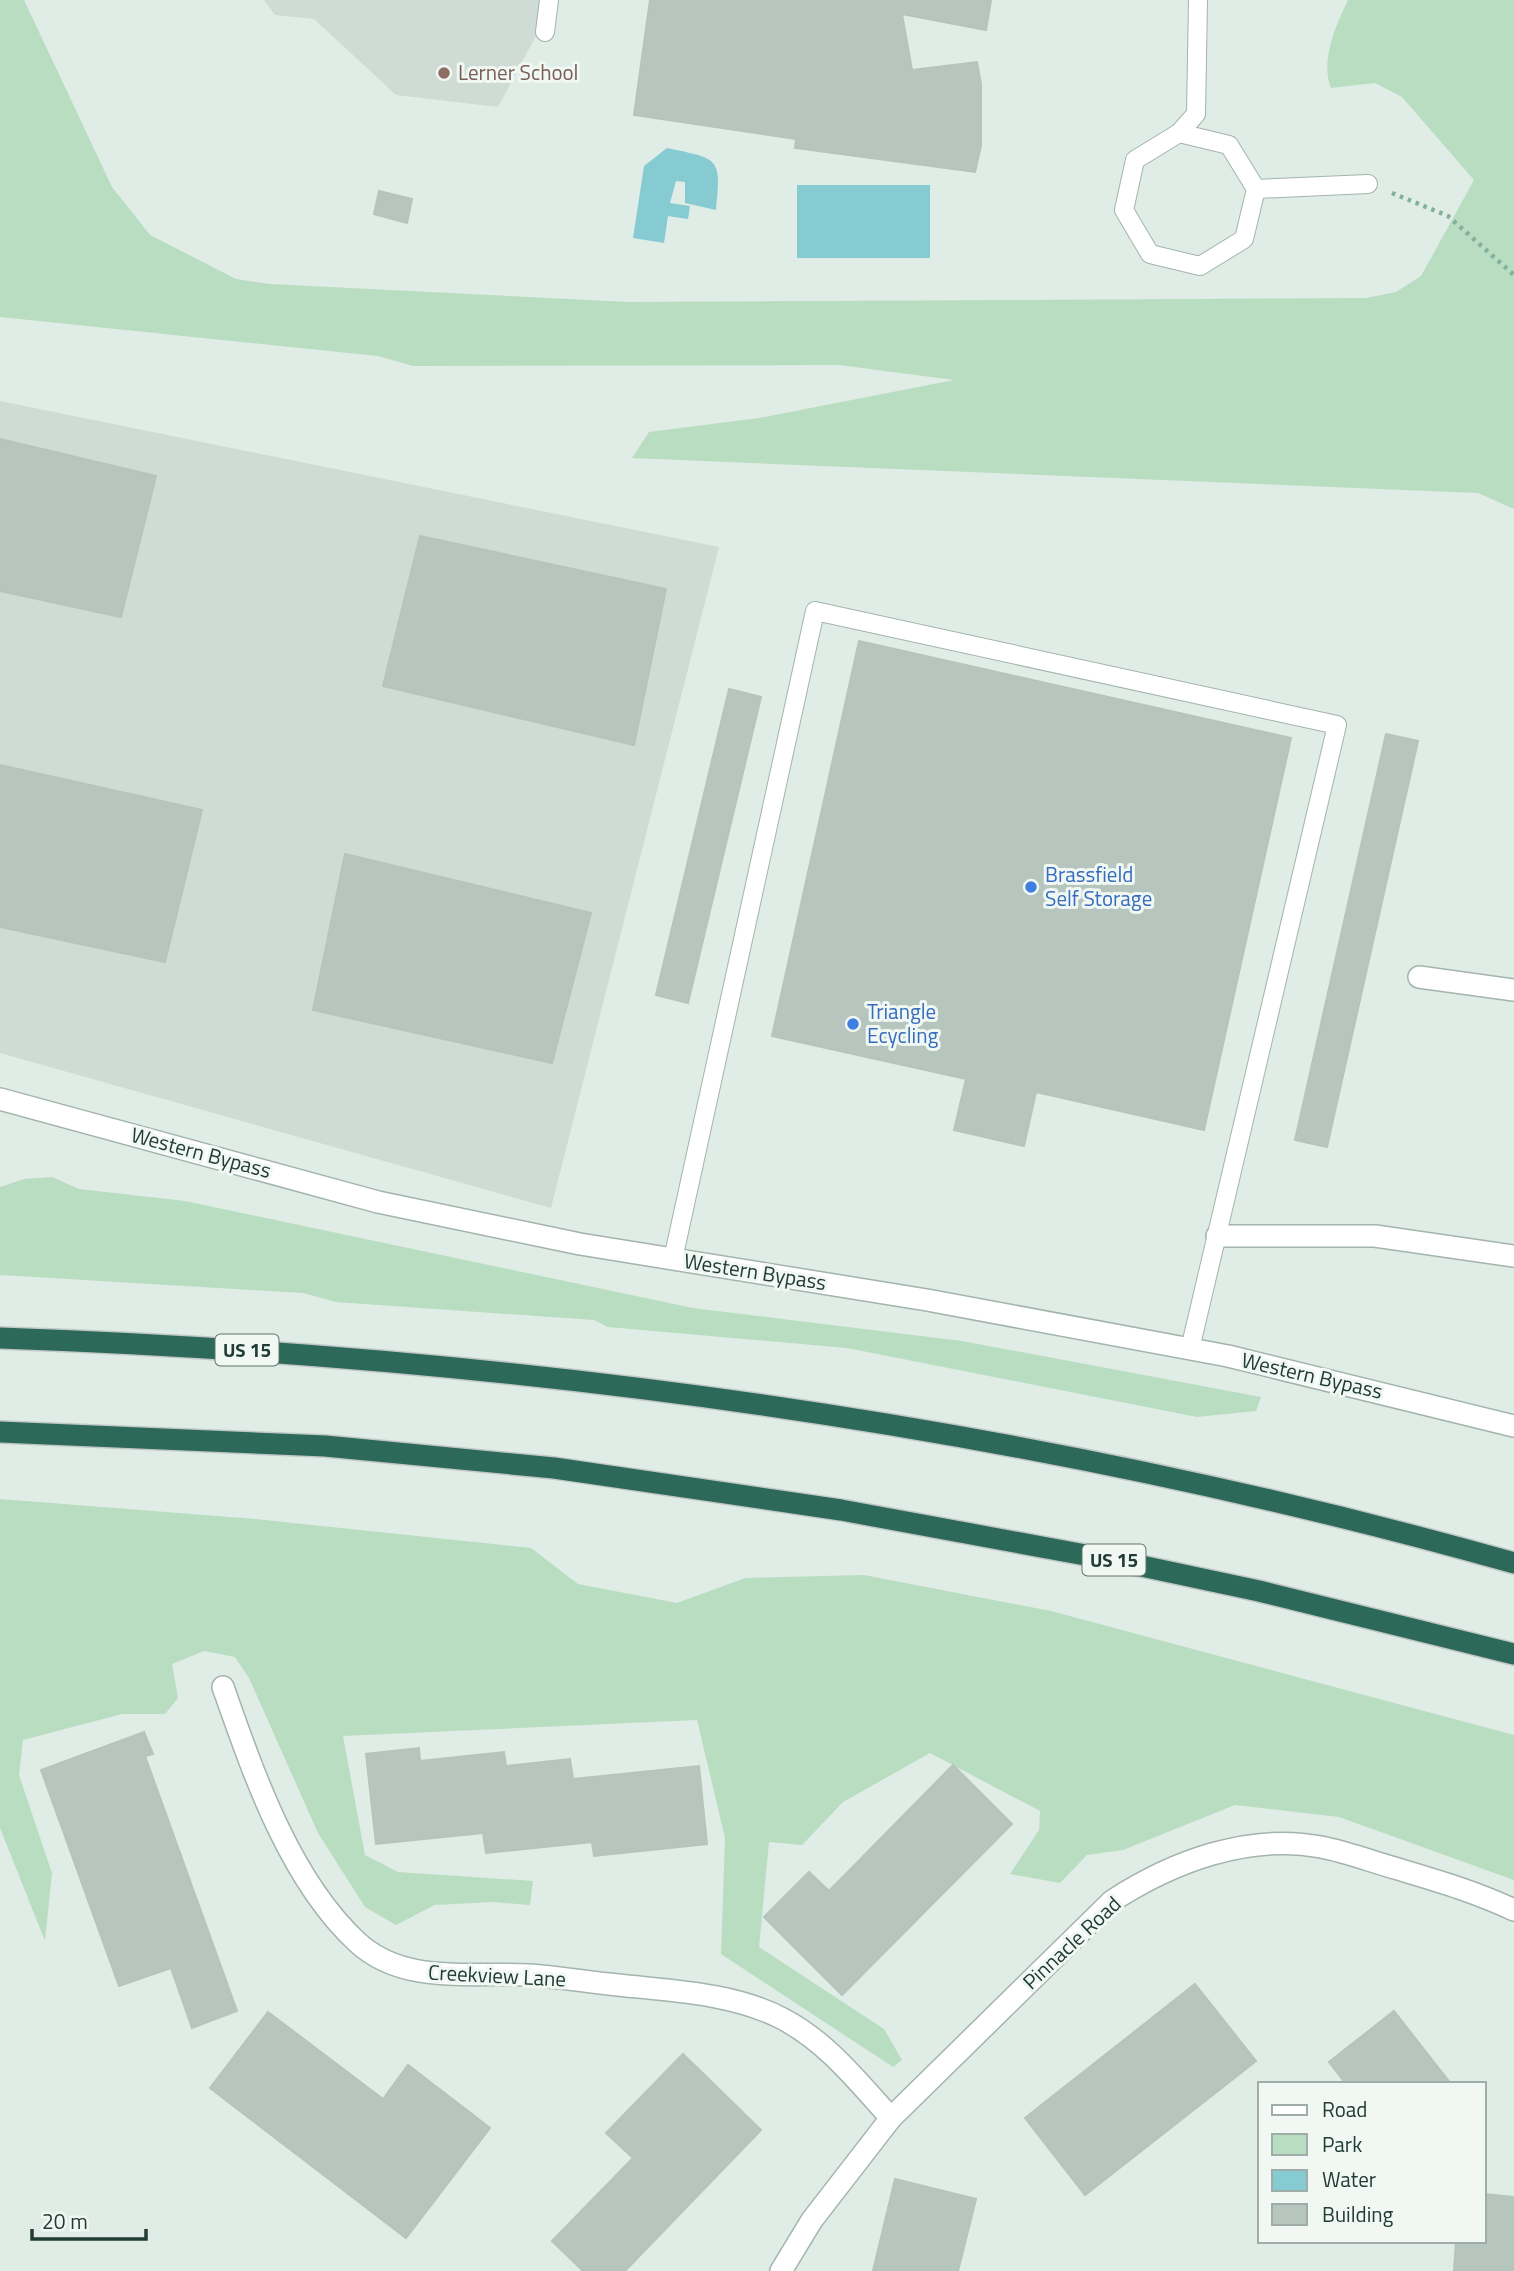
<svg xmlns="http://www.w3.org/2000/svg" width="1514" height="2271" font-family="'Titillium Web',sans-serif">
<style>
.built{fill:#cfdbd5}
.green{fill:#b9ddc0}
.water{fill:#87cbd2}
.building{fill:#b6c6bf;stroke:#b3c5bc;stroke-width:2}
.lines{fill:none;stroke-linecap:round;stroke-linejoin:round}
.service-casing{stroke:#a3b4ad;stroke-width:20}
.minor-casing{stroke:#a3b4ad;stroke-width:24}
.tertiary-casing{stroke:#a3b4ad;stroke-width:24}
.motorway-casing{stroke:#c1c8c6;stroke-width:24}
.path{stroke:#80b09e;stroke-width:4.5;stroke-dasharray:3.5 5;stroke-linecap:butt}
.service{stroke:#fff;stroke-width:18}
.minor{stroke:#fff;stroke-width:21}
.tertiary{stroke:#fff;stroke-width:21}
.motorway{stroke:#2c6958;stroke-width:21}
.education-dot{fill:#8d6e63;stroke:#f1f8f4;stroke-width:2.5}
.shop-dot{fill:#3f7fe0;stroke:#f1f8f4;stroke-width:2.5}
.labels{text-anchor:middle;stroke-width:6;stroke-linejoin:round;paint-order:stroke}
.shield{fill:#f1f8f4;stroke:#5f746d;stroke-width:2}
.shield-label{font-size:19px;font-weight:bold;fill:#213c33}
.education-label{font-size:21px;fill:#785e54;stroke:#f1f8f4;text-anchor:start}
.shop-label{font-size:21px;fill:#366cbe;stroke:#f1f8f4;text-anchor:start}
.street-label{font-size:21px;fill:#213c33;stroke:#f1f8f4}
</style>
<rect width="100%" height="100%" fill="#e0ece6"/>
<g class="built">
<path d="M264,0H555L498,107L396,95L314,19L275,15Z"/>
<path d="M0,401L719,547L551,1208L0,1053Z"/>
</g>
<g class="green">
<path d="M0,0H24L112,187L150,235L236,279L270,284L628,302L1366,298L1396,292L1421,276L1474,180L1402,97L1375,83L1331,88C1320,61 1336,25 1348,0H1514V509L1478,493L632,458L649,432L759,418L954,380L839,365L413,366L378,356L0,317Z"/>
<path d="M52,1177L79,1189L185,1201L693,1308L962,1341L1261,1397L1256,1411L1197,1417L847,1348L608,1327L594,1320L336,1302L303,1293L0,1275V1187L24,1179Z"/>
<path d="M0,1499L255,1519L531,1548L578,1584L677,1603L745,1578L864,1575L1051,1611L1514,1735V1880L1339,1817L1235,1805L1123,1850L1087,1855L1060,1883L1010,1874L1039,1830L1040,1811L930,1753L843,1802L802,1845L769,1842L759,1947L884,2029L902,2060L893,2067L721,1954L725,1838L697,1720L343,1736L365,1855L398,1872L533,1881L530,1905L492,1902L435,1905L396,1925L365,1907L318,1833L249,1678L235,1657L204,1651L172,1664L178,1698L165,1714H122L23,1740L19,1775L52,1873L45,1941L0,1828Z"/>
</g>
<g class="water">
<path d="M667,148C718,159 722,156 716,210L685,203V182L676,181L670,203L690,206L688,219L668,216L664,243L633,238L644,166Z"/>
<rect x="797" y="185" width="133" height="73"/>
</g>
<g class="building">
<path d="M650,0H991L986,30L902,14L912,70L977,62L981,84V146L975,172L795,148L796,139L634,115Z"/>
<path d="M379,191L412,199L407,223L374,214Z"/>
<path d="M0,439L156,476L121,617L0,591Z"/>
<path d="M420,536L666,589L634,745L383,686Z"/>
<path d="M859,641L1291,738L1204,1130L1036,1092L1024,1146L954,1130L966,1079L772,1036Z"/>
<path d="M729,689L761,697L688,1003L656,995Z"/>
<path d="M1386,734L1418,741L1327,1147L1295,1140Z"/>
<path d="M0,765L202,810L165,962L0,927Z"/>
<path d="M345,854L591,913L552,1063L313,1010Z"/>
<path d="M144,1732L153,1754L145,1756L237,2011L192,2028L171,1968L119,1986L41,1770Z"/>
<path d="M419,1748L420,1761L504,1752L506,1766L570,1759L573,1779L699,1766L707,1844L594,1856L592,1842L486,1853L483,1833L376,1844L366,1754Z"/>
<path d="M953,1765L1012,1824L842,1995L764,1917L809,1872L829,1891Z"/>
<path d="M1195,1984L1256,2061L1085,2195L1025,2118Z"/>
<path d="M1394,2011L1451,2084H1346L1329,2062Z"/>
<path d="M268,2012L383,2099L408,2065L490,2128L406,2238L210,2088Z"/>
<path d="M683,2054L761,2130L625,2271H583L552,2241L633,2158L606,2133Z"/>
<path d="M895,2179L976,2199L958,2271H873Z"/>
<path d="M1484,2194L1514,2197V2271H1454L1456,2241H1484Z"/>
</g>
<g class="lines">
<g class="service-casing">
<g id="service">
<path d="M545,32L549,0"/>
<path d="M1179,133L1229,145L1256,189L1244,239L1200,266L1150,254L1124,210L1135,160L1179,133L1196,114L1198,0"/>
<path d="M1256,189L1368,184"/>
<path d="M673,1259L815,611L1337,725L1190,1349"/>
</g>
</g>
<g class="minor-casing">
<g id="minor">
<path d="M1419,977L1514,990"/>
<path d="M1217,1236H1375L1514,1256"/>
<path d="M223,1687C253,1772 289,1879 357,1942C403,1985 471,1972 529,1975C558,1977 588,1982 618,1985C672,1991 734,1993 783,2019C827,2042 858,2082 891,2118"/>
<path d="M781,2271L812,2220L891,2118L1112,1901C1172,1862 1248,1833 1321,1847C1347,1852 1373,1862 1398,1869C1438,1881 1476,1892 1514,1910"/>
</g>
</g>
<g class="tertiary-casing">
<path id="tertiary" d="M0,1099L378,1202L580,1244L927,1300L1228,1356L1514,1426"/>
</g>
<g class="motorway-casing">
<g id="motorway">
<path d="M0,1338C510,1356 1022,1424 1514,1563"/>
<path d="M0,1432L325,1446L554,1468L841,1510L1118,1561L1259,1591L1514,1654"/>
</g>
</g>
<path class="path" d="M1392,193L1448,216L1514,275"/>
<use href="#service" class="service"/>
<use href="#minor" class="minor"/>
<use href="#tertiary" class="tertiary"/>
<use href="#motorway" class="motorway"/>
</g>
<circle class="education-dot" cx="444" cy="73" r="7"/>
<g class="shop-dot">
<circle cx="1031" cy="887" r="7"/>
<circle cx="853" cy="1024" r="7"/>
</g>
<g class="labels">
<g class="shield">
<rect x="215.5" y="1334.5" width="63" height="31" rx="5"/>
<rect x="1082.5" y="1544.5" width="63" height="31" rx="5"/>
</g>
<g class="shield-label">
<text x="247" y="1357">US 15</text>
<text x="1114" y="1567">US 15</text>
</g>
<g class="education-label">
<text x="458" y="80">Lerner School</text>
</g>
<g class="shop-label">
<text x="1045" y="882">Brassfield<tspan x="1045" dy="24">Self Storage</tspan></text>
<text x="867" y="1019">Triangle<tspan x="867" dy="24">Ecycling</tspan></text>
</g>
<g class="street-label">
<text transform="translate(201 1153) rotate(15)" y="7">Western Bypass</text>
<text transform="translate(755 1272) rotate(9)" y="7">Western Bypass</text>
<text transform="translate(1312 1376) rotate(13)" y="7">Western Bypass</text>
<text transform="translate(1072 1943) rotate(-43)" y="7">Pinnacle Road</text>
<text transform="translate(497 1976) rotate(3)" y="7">Creekview Lane</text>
</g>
</g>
<rect x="1258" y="2082" width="228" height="161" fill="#f1f8f4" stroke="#9eada7" stroke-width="2"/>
<rect x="1272" y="2105" width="35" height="10" fill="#ffffff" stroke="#9eada7" stroke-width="2"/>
<text x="1322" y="2117" font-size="21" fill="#213c33">Road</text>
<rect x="1272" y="2134" width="35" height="21" fill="#b9ddc0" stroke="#9eada7" stroke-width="2"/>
<text x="1322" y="2152" font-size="21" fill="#213c33">Park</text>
<rect x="1272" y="2170" width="35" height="21" fill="#87cbd2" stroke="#9eada7" stroke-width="2"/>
<text x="1322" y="2187" font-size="21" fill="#213c33">Water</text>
<rect x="1272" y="2204" width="35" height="21" fill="#b6c6bf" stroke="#9eada7" stroke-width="2"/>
<text x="1322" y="2222" font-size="21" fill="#213c33">Building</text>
<path d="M32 2229v10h114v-10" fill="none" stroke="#213c33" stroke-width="3.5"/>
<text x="42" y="2229" font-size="21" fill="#213c33" stroke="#f1f8f4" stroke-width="5" paint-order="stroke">20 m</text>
</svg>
